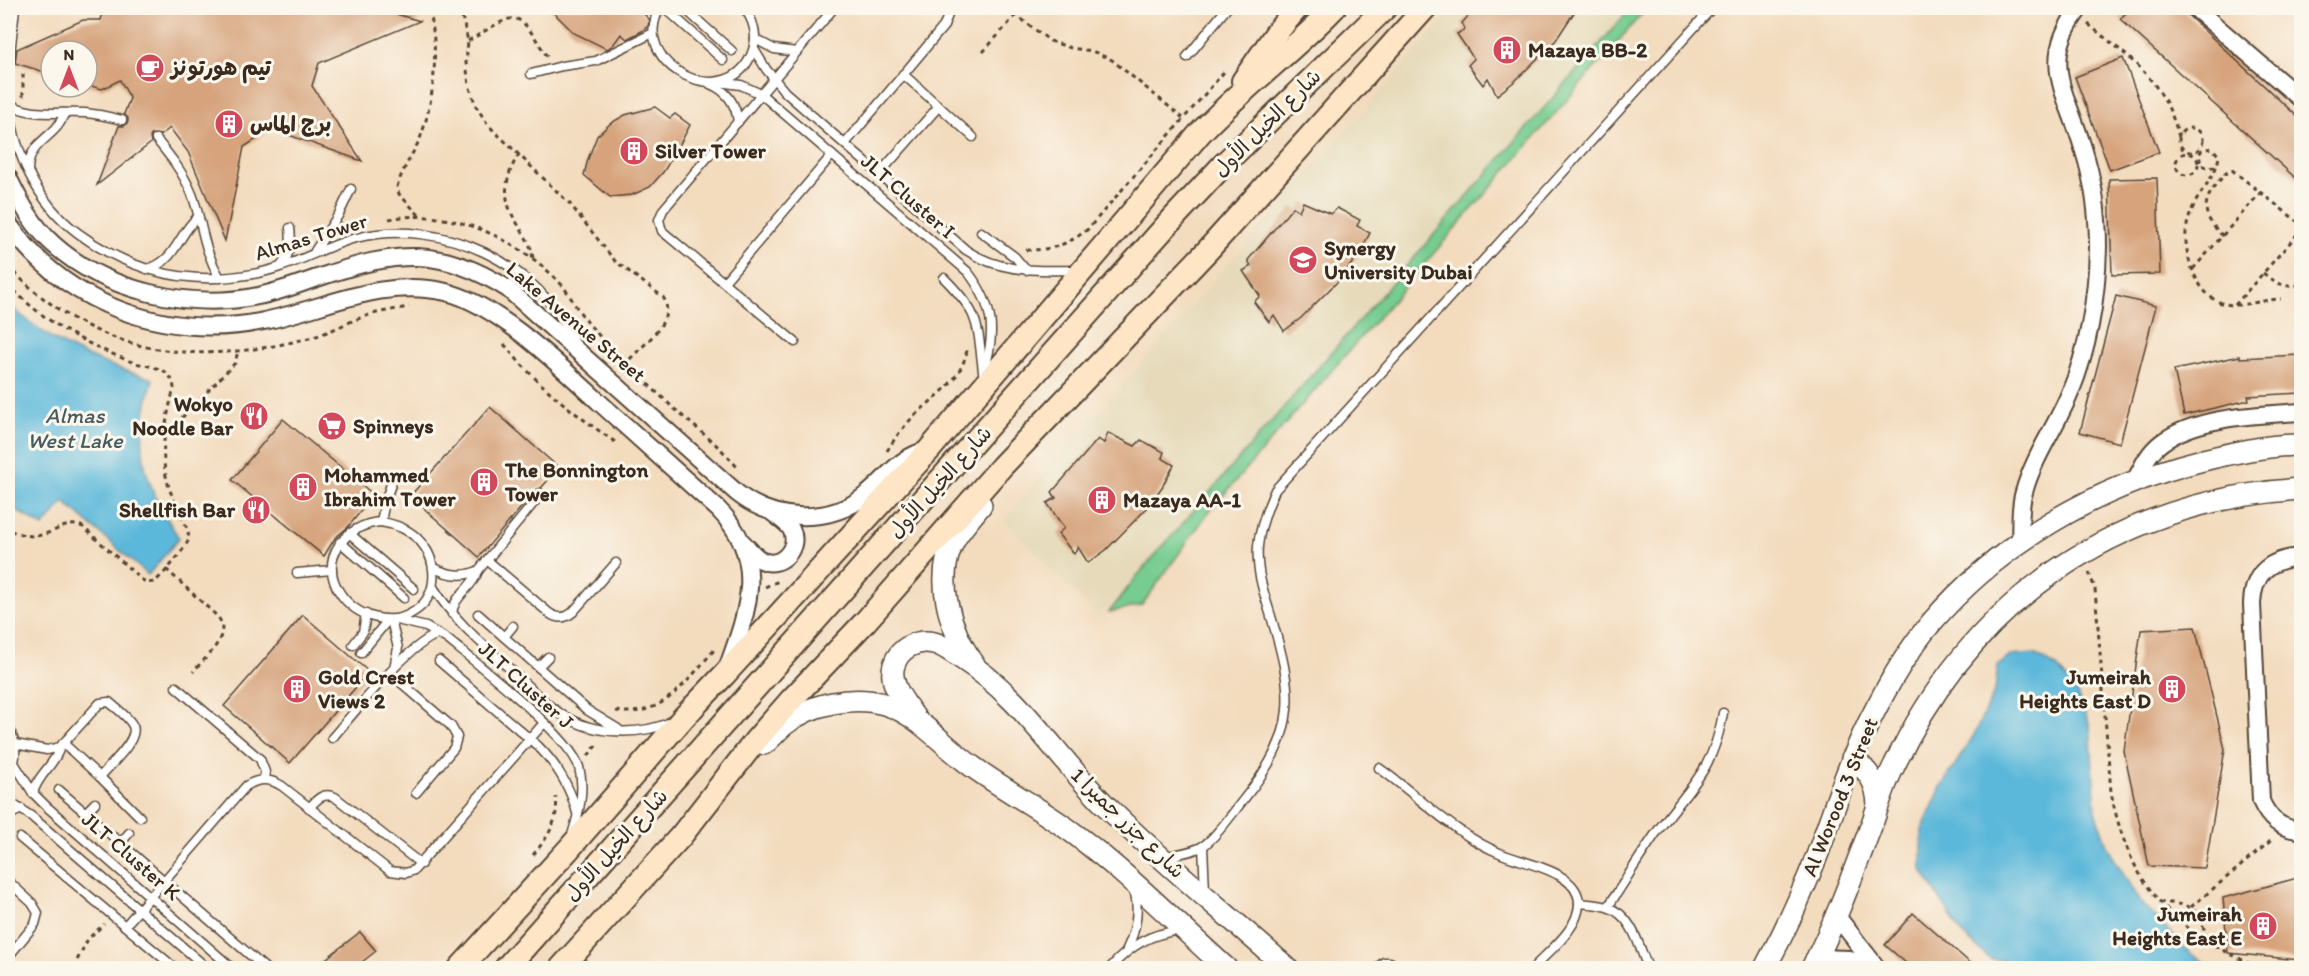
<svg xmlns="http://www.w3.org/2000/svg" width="2309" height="976" font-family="Itim,'Playpen Sans Arabic',sans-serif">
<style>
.built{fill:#e6daba}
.green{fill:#76cc91;stroke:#587b58;stroke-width:1.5}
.water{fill:#5cb8da;stroke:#4c717c;stroke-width:1.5}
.building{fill:#d6a37b}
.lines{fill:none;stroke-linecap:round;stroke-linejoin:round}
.service-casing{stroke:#574536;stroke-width:11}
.minor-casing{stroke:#574536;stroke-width:20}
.tertiary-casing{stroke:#574536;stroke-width:24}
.secondary-casing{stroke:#574536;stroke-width:26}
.path{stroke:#574536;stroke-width:3;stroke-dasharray:4.5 4.5;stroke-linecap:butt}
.service{stroke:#fff;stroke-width:8}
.minor{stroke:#fff;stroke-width:16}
.tertiary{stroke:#fff;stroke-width:21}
.secondary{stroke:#fde5c5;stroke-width:22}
.labels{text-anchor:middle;stroke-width:6;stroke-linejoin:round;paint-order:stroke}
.poi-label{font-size:21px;font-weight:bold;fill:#3b2a1e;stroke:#fbf7ec;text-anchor:start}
.street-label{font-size:21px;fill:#3b2a1e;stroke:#fbf7ec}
.water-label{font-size:22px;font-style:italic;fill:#475c60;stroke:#fbf7ec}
</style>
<rect width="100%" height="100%" fill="#fbf7ec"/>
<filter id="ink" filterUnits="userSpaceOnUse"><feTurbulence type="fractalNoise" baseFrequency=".0167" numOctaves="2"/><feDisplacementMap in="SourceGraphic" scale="12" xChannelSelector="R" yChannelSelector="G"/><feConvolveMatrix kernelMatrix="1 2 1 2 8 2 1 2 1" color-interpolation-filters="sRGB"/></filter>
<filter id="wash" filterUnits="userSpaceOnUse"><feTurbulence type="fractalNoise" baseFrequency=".008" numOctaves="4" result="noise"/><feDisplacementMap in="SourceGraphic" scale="24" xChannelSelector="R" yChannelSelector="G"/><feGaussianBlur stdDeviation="1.35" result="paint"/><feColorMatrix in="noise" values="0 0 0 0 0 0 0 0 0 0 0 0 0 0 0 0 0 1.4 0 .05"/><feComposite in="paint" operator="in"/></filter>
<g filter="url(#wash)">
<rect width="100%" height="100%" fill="#f3dbbe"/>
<path class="built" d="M1454,8H1630L1099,618L1003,520Z"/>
<path class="green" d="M1631,8H1647L1208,513L1142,605L1109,612L1137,576Z"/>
<g class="water">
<path d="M8,303C50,345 97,363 153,379C133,446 141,480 179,538L148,575L64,502L43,527L8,505Z"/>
<path d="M2034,654L2057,667L2075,689L2090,726L2096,811L2107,846L2139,901L2191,954L2213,968H2044L2027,963L1990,959L1962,934L1922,870V830L1941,787L1974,735L1995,690L1998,666L2010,656Z"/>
</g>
<g id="blocks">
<g class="building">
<path d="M104,8H375L420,21L319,63L312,86L362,161L272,129L244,147L225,241L188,152L170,128L161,135L152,134L150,137L151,143L97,185L119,126H124L128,122V118L124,114L130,98L120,80L102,89L87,85V51H51V74L15,63L17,49L83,20H101Z"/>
<path d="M549,8H638L650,20L648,26L642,31L627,39L621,34L613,45L607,49L574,33Z"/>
<path d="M1475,8H1577L1556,40L1515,81L1497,95L1488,78L1483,85L1468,65L1474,59L1457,34L1465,29L1462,23Z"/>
<path d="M2131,8H2180L2301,120V183L2120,19Z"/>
<path d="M2123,58L2159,152L2110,170L2075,77Z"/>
<path d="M655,107L670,118L675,114L690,125L680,144L664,171L650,187L632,195L610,197L584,175L588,159L597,136L611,123L625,115Z"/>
<path d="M2157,178L2160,274L2112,275L2109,179Z"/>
<path d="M1303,202L1331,214L1337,208L1360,220L1357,226L1370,233L1358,255L1342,277L1301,318L1284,331L1274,315L1269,322L1254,302L1260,296L1243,271L1251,266L1248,260L1293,207L1299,211Z"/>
<path d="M2116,296L2156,306L2120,443L2080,432Z"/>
<path d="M2301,355V393L2248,396L2249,400L2184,415L2174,370L2240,356V358Z"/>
<path d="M490,407L559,468L541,488L536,490L479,557L410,496Z"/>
<path d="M283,419L374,495L348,527L335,538L324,556L232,480Z"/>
<path d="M1108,433L1135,446L1141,440L1164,452L1162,458L1174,465L1162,487L1146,509L1106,550L1088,563L1078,547L1074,554L1058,534L1064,528L1047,503L1056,498L1052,492L1098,439L1104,443Z"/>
<path d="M303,615L369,672L290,763L224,706Z"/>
<path d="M2195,627L2225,749L2205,868L2149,866L2124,751L2141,630Z"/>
<path d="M2301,877V960L2228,953L2223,898Z"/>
<path d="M1913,913L1977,969H1913L1885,945Z"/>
<path d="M360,932L376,951L353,969H313Z"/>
</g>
</g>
</g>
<g filter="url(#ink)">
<use href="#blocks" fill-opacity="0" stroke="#574536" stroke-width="1.5"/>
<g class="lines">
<g class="service-casing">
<g id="service">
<path d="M660,8C627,66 731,117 753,50C758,35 753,19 744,8"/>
<path d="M665,8L723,60"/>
<path d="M684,8L732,51"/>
<path d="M755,39L774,49L796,52"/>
<path d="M754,49L766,69L785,92L966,250C1002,274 1038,270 1079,270"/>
<path d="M1187,57L1227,8"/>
<path d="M8,73L15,8"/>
<path d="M531,74L562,66L596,61L653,33"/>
<path d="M903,74L973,137"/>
<path d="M718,82L741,85L761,94L968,272C995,307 996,334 983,375"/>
<path d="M710,84C728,91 736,104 738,122"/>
<path d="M8,101C14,152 36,202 78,233C120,264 165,280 217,278C238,277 260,274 280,267C306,259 329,245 356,238C442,217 539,262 575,343"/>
<path d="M8,103C32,118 58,111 85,113C97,114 110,117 122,120"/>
<path d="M156,139C170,156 183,172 192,194C203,224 202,247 220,278"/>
<path d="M845,144L944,26L948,15L945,8"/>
<path d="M28,170C29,139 58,138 64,113"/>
<path d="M879,174L939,106"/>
<path d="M981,232L1015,257L1026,270"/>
<path d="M315,251L339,214L351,189"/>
<path d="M281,266C290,254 292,243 290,228"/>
<path d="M147,269C176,262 178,234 197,218"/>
<path d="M944,278C980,314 977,322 983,371"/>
<path d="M724,282L832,155"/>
<path d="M795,342L662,231L659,220L663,210L834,8"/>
<path d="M381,522C394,524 408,529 418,539C438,559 440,594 415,611C391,628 356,617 340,593C317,559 346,524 381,522Z"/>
<path d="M381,522L385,501L393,479"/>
<path d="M349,533L414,589"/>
<path d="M340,542L404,598"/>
<path d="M487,560L549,613C557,619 565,619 573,612L616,563"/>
<path d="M433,567C448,576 463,577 478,571"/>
<path d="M297,573L332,570"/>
<path d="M433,587C453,619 480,642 508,667C525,683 545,705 564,716C595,735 639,736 671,722"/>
<path d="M452,614C453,596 473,588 478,571L541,494"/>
<path d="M478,614L587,710L618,729"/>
<path d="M391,620L398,648L394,668"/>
<path d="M397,620L426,627L447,639C475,662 570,736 579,767C585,790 579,813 572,835"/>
<path d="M504,637L513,626"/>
<path d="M353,645L363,632L366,614"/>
<path d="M361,653L388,620"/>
<path d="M439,661L538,746C557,765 570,786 577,813"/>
<path d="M538,667L548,657"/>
<path d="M390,673L451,726L457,737L454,748L416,793"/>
<path d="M176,687L260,759L265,772L264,779"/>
<path d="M8,726C17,743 18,760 8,777"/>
<path d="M332,738C354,713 411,641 439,634"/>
<path d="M15,744L47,750L60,747"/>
<path d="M14,763L33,793L46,806L232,968"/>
<path d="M1379,768C1420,797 1455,835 1502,854C1525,864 1577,871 1579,902C1580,928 1549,951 1533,968"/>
<path d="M100,777L140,817"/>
<path d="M59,790L265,968"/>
<path d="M33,793C38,774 55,765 60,747L100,703L109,702C117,709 129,717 133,726C139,740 109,766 100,777L63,743"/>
<path d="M8,801L31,816L207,968"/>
<path d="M309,808C317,799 323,792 335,797L421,864"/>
<path d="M85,813L95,803"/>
<path d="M8,815L22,809"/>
<path d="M20,838L175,968"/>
<path d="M120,844L129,833"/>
<path d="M1203,846L1205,891"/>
<path d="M1163,857C1175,854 1192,853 1203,846C1214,840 1235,810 1244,799C1300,729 1294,693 1270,613C1263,591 1256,569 1258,546C1260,526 1267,508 1275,490L1712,8"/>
<path d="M8,881L32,903L38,913L35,924L8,957"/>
<path d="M1579,903C1588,904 1599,904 1607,907C1633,915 1639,947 1648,968"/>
<path d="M1608,907C1625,881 1641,854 1659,829C1691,786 1714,769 1723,713"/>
<path d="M125,926L246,786C259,778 269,778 282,786L390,871L406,873L414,870L544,723"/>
<path d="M1127,949C1136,930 1140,911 1134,890"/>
<path d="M1110,968C1131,945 1149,934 1181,930"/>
<path d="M1377,968L1384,962H1390L1398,968"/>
</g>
</g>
<g class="minor-casing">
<g id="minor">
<path d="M2195,8L2302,100"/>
<path d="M8,177C20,202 33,226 53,244C105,291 190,310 258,296C280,292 301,283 323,276C397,251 440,246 508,289L737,493C773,522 829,525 866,495C889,477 897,458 928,450"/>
<path d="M8,223C65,305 166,341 264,321C324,309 381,277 446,292C497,304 560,366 599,402C639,438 678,473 718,509C767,558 749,608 728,666"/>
<path d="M2135,481C2142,467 2148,453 2161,443C2196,416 2258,415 2302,412"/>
<path d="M2020,542C2021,526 2019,507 2024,492C2034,456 2056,427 2070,393C2089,347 2097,296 2098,246C2098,213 2093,179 2083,148C2067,93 2038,61 2080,8"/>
<path d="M743,543C749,549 754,556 761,560C780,570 801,548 791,529C787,523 779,518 773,513"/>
<path d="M2302,557C2270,559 2253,572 2252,604L2261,801C2269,819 2281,830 2302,830"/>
<path d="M1836,915L1877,968"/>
<path d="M1818,958L1850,959L1874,968"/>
</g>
</g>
<g class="tertiary-casing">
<g id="tertiary">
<path d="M974,664C949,630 933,576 956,537C963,526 973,515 981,505"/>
<path d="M915,718C905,703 888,684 894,665C899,648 917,639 934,643C943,645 953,653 961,658C1022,697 1054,754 1104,804C1162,862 1227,914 1287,968"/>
<path d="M764,744C771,738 777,731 784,725C809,704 852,695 884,704C919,714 944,747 973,767C1006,791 1043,810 1076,835C1129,875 1177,924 1226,968"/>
<path d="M1852,758C1869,771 1877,783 1878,805"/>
<path d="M1765,968C1785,931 1803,892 1818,853C1834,809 1848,765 1869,722C1886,688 1906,652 1931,623C2000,542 2097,487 2199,461C2232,453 2267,445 2302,445"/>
<path d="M1812,968C1836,921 1854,871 1873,821C1879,803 1885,783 1894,766C1973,599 2117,500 2302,489"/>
</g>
</g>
<g class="secondary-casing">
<g id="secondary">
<path d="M1243,81L1277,32L1297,8"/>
<path d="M460,968L568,850L683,718L724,675L929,450L1200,133C1242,88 1292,52 1334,8"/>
<path d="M506,968L1167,225L1224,164L1385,8"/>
<path d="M561,968L681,836L756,740L791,700L864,623L1002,466L1208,250L1425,8"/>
</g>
</g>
<g class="path">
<path d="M460,8L468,41L466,63L469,85L476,106L488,125L570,204L615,261L663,297C678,319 642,346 627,362"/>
<path d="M1007,8L1050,41L1071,48L1092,51L1112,60L1183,118"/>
<path d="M2088,24C2132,60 2164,80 2179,137"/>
<path d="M468,41C520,11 515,6 548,58"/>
<path d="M983,52L1016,15"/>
<path d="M23,74V97"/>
<circle cx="2191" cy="140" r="12"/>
<circle cx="2187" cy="164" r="11"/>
<path d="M519,154C505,176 501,199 516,221C524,235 532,244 533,260"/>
<path d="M2215,166L2210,168L2201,165L2199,154L2202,150L2212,148L2219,156C2217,174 2202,189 2194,205C2190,214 2187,222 2186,232C2184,257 2198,298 2225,304C2242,308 2263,299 2281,299"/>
<path d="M419,215L399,194L397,187C402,169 414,153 421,136C435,97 439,49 429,8"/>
<path d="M389,219C451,207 519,239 561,284C568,292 573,302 579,311C588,324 600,337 612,348C629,365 646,383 664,399C688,423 715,440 737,467"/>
<path d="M2223,236C2203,217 2200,204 2218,182C2223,177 2225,172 2232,170L2302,225"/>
<path d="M1026,250C1051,250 1068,245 1088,229L1224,72"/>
<path d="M8,266C94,356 193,368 309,338C327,334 343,324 360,318C376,312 393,310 409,307"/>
<path d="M2193,269L2261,192"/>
<path d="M2263,273C2275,282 2286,290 2302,284"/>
<path d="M8,284C41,320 81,342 127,360C138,365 151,365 162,370C170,374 173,380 174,388C165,422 158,457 170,490C175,505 187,522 189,538C187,547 163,576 155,581C150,584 145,582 141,579L83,527C68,520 56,532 41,535C30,538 18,533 8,530"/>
<path d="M2235,305L2302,229"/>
<path d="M504,344C536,384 573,413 615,442"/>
<path d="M163,437L235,363L238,351"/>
<path d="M887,451C896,436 909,419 923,408C943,391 962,377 967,350"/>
<path d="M166,569L218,617C232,637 205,657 193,672"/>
<path d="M2089,572L2095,589L2111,792C2129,887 2173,930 2260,968"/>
<path d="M765,587L781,580"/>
<path d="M616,711C662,719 687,681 714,650"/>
<path d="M588,756L598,743"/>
<path d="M533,855C548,837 559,821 556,797"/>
<path d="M2159,902C2195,905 2197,906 2208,941"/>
<path d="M2191,907L2273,839"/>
<path d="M73,968L88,939L104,924"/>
<path d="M436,968L441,963"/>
</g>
<use href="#service" class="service"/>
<use href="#minor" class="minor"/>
<use href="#tertiary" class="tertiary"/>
<use href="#secondary" class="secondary"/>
</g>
</g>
<defs>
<g id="building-disc" transform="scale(1.5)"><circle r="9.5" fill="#d1495b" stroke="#fbf7ec"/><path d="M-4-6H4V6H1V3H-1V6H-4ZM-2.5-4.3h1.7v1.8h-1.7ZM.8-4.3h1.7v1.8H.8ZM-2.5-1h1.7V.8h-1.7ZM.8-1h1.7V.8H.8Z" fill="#fff"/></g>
<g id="cafe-disc" transform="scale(1.5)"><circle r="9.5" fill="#d1495b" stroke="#fbf7ec"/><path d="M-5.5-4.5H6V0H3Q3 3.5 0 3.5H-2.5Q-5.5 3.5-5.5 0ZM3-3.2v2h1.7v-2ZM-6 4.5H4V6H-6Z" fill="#fff"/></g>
<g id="university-disc" transform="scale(1.5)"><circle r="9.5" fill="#d1495b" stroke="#fbf7ec"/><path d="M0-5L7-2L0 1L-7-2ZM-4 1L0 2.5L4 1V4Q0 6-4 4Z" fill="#fff"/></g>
<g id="restaurant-disc" transform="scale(1.5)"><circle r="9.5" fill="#d1495b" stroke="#fbf7ec"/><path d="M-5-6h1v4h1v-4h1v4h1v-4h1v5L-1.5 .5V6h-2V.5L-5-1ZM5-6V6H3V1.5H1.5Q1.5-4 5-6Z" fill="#fff"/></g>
<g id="supermarket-disc" transform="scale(1.5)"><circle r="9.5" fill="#d1495b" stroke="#fbf7ec"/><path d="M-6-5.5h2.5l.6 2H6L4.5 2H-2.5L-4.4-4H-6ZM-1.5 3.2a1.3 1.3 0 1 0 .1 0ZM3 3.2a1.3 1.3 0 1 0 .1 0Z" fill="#fff"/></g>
</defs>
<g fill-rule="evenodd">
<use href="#building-disc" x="1507" y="50"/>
<use href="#cafe-disc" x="150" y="68"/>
<use href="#building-disc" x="229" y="124"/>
<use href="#building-disc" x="634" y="151"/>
<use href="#university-disc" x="1303" y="260"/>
<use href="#restaurant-disc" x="254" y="416"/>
<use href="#supermarket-disc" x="332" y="426"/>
<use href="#building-disc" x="484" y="482"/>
<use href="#building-disc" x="303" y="487"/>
<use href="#building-disc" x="1102" y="500"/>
<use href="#restaurant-disc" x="256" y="510"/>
<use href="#building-disc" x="297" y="689"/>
<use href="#building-disc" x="2172" y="689"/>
<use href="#building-disc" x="2263" y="926"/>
</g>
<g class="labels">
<g class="poi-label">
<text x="1528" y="57">Mazaya BB-2</text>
<text x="171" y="75">تيم هورتونز</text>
<text x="250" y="131">برج الماس</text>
<text x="655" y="158">Silver Tower</text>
<text x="1324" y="255">Synergy<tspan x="1324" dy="24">University Dubai</tspan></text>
<text x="233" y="411" text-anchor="end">Wokyo<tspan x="233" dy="24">Noodle Bar</tspan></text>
<text x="353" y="433">Spinneys</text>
<text x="505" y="477">The Bonnington<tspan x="505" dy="24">Tower</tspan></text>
<text x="324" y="482">Mohammed<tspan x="324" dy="24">Ibrahim Tower</tspan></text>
<text x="1123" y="507">Mazaya AA-1</text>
<text x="235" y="517" text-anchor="end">Shellfish Bar</text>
<text x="318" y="684">Gold Crest<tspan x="318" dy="24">Views 2</tspan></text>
<text x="2151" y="684" text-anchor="end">Jumeirah<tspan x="2151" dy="24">Heights East D</tspan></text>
<text x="2242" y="921" text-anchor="end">Jumeirah<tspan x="2242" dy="24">Heights East E</tspan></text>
</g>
<g class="street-label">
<text transform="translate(1267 123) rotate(-45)" y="7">شارع الخيل الأول</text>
<text transform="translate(908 196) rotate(41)" y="7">JLT Cluster I</text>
<text transform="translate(311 237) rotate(-17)" y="7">Almas Tower</text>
<text transform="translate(576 322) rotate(40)" y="7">Lake Avenue Street</text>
<text transform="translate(940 482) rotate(-48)" y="7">شارع الخيل الأول</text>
<text transform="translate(526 685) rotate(42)" y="7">JLT Cluster J</text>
<text transform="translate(1840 797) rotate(-68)" y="7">Al Worood 3 Street</text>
<text transform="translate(1128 823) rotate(44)" y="7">شارع جزر جميرا 1</text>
<text transform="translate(616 845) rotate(-48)" y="7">شارع الخيل الأول</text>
<text transform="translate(131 856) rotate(41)" y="7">JLT Cluster K</text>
</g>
<g class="water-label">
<text x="75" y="423">Almas<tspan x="75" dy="25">West Lake</tspan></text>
</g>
</g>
<rect width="2309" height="976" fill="none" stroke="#fbf7ec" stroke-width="30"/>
<g transform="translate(69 69)"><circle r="28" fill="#fbf7ec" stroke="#aea59a" stroke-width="1.5"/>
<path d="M0-4.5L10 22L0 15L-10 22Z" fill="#d1495b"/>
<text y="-9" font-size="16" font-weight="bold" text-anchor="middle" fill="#3b2a1e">N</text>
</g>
</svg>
